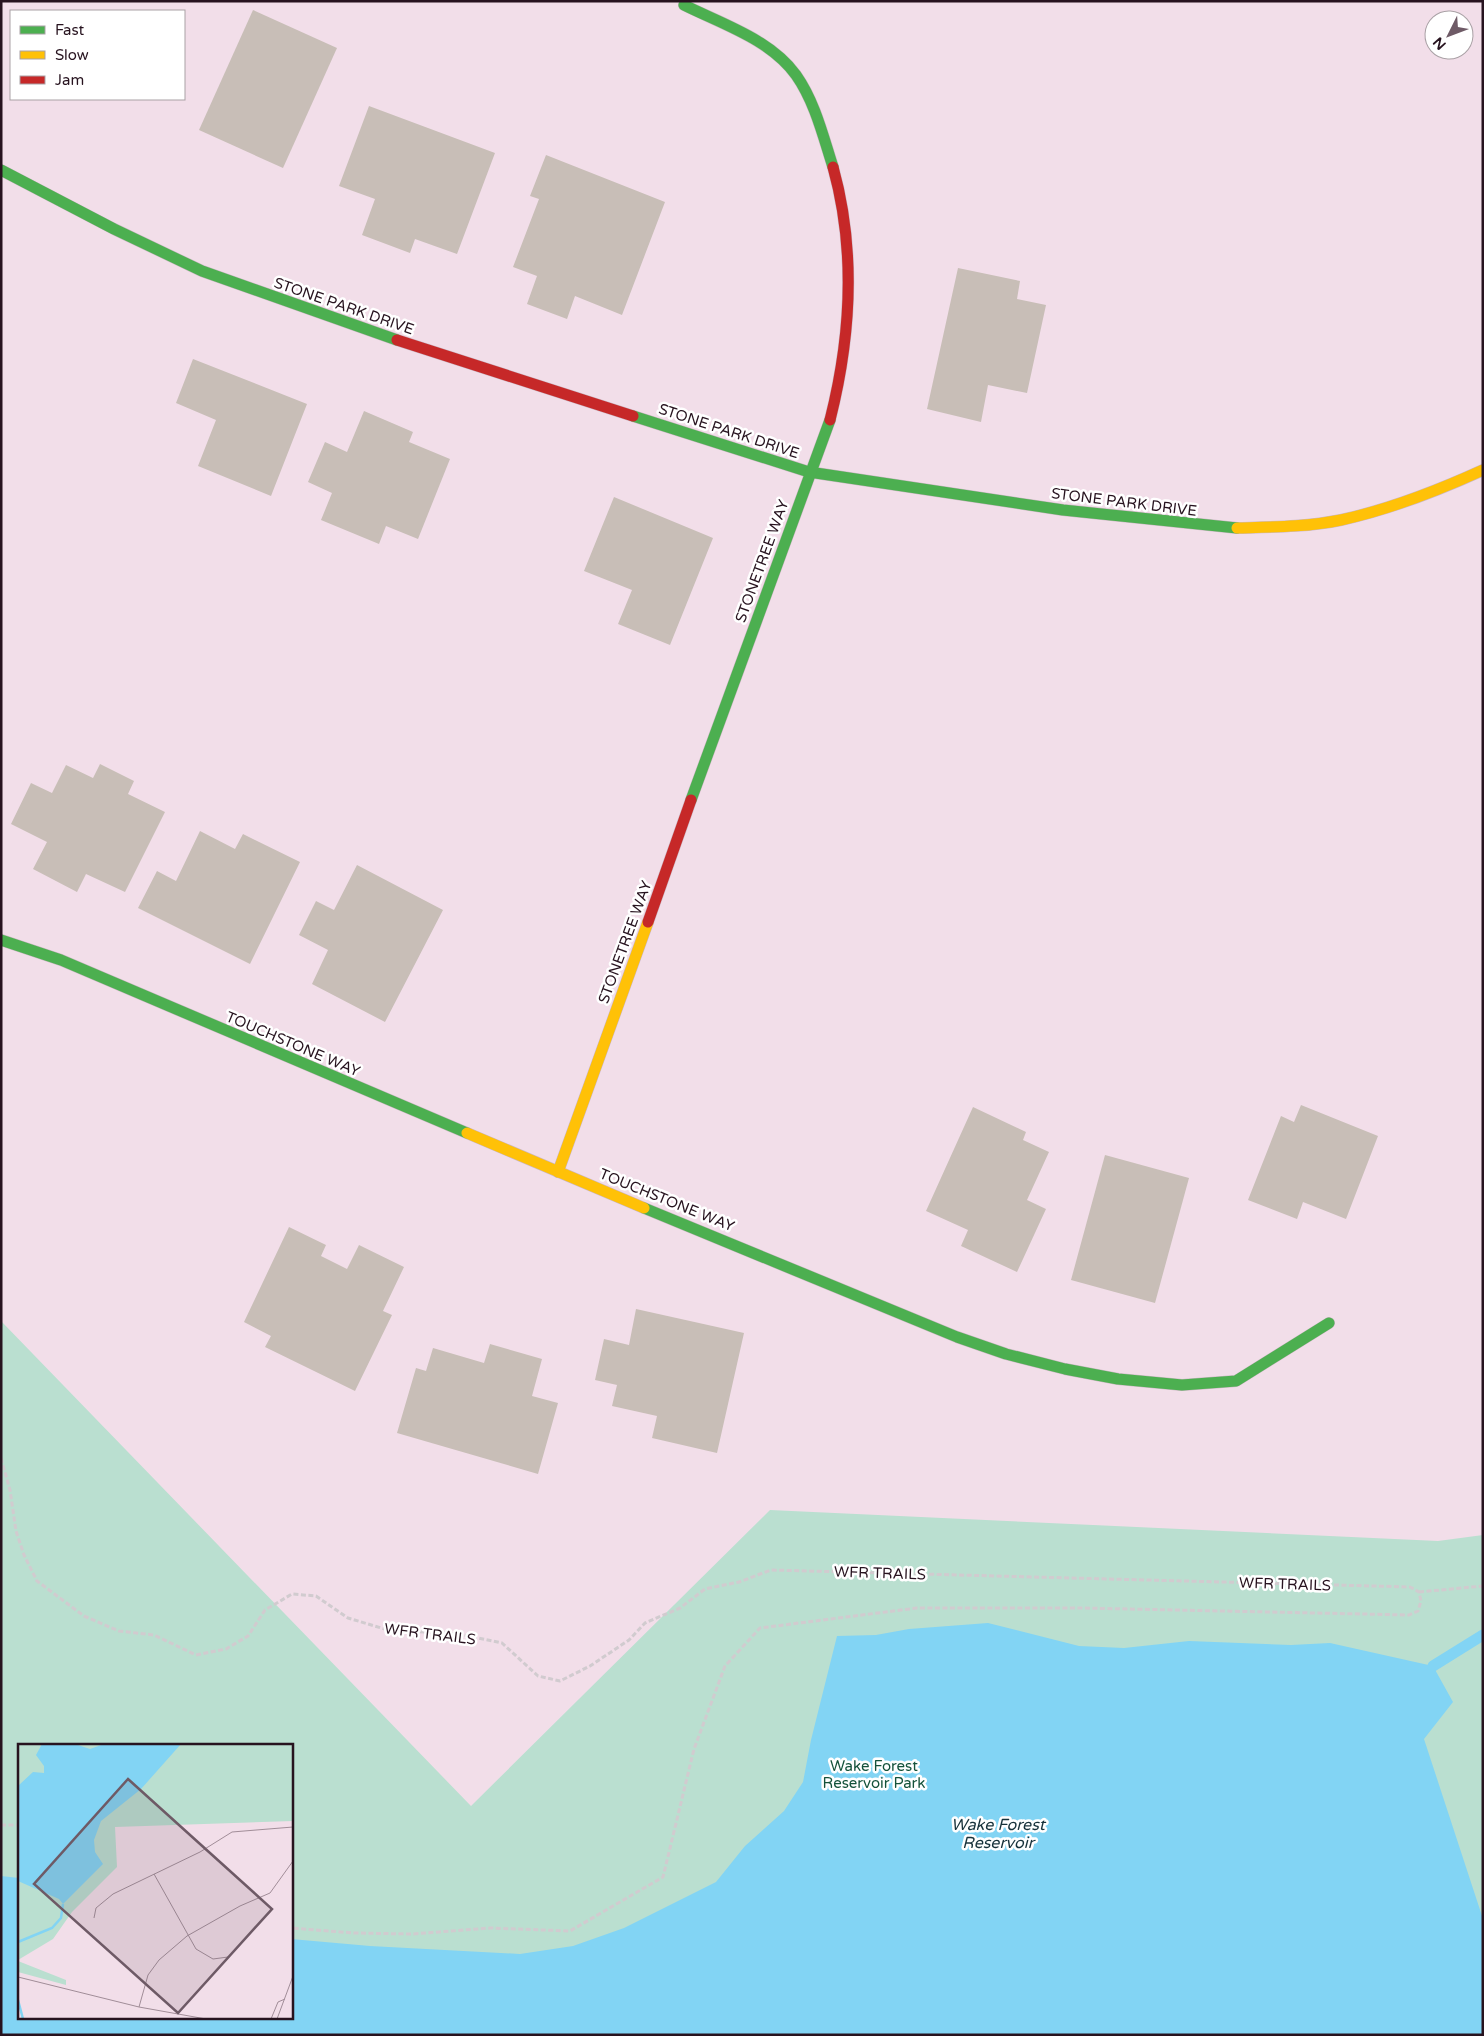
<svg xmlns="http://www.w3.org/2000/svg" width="1484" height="2036" font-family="'Varela Round',sans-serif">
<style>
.green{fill:#badfd0;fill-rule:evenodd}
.water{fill:#82d4f4}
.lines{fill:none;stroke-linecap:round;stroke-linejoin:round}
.stream{stroke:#82d4f4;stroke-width:11}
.building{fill:#c8beb7}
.fast-casing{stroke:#cab7c2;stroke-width:12}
.slow-casing{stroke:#cab7c2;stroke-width:12}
.jam-casing{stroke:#cab7c2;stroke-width:12}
.path{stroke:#d1cbcf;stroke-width:3;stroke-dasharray:5 2.5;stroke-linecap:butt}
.fast{stroke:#4caf50;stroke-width:11}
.slow{stroke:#ffc107;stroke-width:11}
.jam{stroke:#c62828;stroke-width:11}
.labels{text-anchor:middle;stroke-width:5;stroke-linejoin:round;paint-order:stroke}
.street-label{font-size:15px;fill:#27131f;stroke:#fff}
.park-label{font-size:15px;fill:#14523b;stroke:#fff}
.water-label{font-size:16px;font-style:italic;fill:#17323b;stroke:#fff}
.inset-river{fill:none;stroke:#82d4f4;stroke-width:2.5}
.inset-road{fill:none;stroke:#a18d98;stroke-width:1}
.view{fill:#6e5a66;fill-opacity:0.15;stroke:#6e5a66;stroke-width:2.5}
.inset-edge{fill:none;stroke:#27131f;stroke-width:2.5}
</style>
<rect width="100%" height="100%" fill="#f2dee9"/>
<path class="green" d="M1,1321L471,1806L770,1510L1438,1541L1483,1535V2035H1ZM19,1745H291V2017H19Z"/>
<path class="water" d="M988,1623L1079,1646L1124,1648L1189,1641L1291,1645L1330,1643L1433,1666L1453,1702L1424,1739L1483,1919V2035H1V1876L19,1878V2017H291V1939L370,1946L520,1954L573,1946L624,1928L716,1882L745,1846L784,1811L803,1782L811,1740L837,1636L876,1635L909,1629Z"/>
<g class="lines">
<path class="stream" d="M1433,1666L1483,1635"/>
</g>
<g class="building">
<path d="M253,10L337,48L283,168L199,130Z"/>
<path d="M369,106L495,153L457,254L415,239L410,253L362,235L375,199L339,186Z"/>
<path d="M546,155L665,202L622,315L575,296L567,319L527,304L537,276L513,267L539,199L530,196Z"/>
<path d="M958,268L1020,281L1017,299L1046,305L1027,393L988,385L981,422L927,409Z"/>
<path d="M193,359L307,404L271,496L198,466L216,420L176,403Z"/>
<path d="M364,411L413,432L409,442L450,459L418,539L386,526L379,544L321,520L332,493L308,482L325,442L347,452Z"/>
<path d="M614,497L713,538L670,645L618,624L632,590L584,571Z"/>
<path d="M100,764L134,781L128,794L165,812L125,892L86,874L77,892L33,869L47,842L11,824L31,783L52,793L66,765L93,778Z"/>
<path d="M200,831L235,849L243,834L300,862L250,964L138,908L157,871L176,881Z"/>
<path d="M357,865L443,910L385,1022L312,984L328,950L299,935L316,901L334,910Z"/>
<path d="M1301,1105L1378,1136L1346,1219L1303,1202L1297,1219L1248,1200L1281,1116L1294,1122Z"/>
<path d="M973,1107L1026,1132L1023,1140L1049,1152L1027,1200L1046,1209L1017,1272L961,1246L968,1230L926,1211Z"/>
<path d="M1105,1155L1189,1178L1155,1303L1071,1280Z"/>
<path d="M289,1227L326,1245L321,1256L347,1269L359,1245L404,1267L383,1311L392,1315L355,1391L265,1347L271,1336L244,1322Z"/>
<path d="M636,1309L744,1333L717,1453L652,1438L657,1416L612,1406L617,1385L595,1380L604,1339L629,1345Z"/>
<path d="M490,1344L542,1359L532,1396L558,1403L538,1474L397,1433L416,1368L426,1371L433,1348L484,1363Z"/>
</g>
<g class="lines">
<g class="fast-casing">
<g id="fast">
<path d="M684,5C722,24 770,39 796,75C815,102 823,136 833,167"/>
<path d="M1,170L114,229L202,271L397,340"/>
<path d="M633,416L809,472L1063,510L1237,528"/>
<path d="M691,800L830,420"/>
<path d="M1,940L61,960L467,1133"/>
<path d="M644,1208L957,1337L1006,1354L1065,1369L1118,1379L1182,1385L1236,1381L1329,1323"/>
</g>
</g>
<g class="slow-casing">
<g id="slow">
<path d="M1237,528C1272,527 1307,527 1341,520C1391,509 1437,491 1483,470"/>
<path d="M467,1133L644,1208"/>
<path d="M558,1172L648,922"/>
</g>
</g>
<g class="jam-casing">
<g id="jam">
<path d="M397,340L633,416"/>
<path d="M830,420C851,337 856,250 833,167"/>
<path d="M648,922L691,800"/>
</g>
</g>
<g class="path">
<path d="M1,1458L10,1490L16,1531L24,1555L37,1581L84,1616L119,1631L154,1635L196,1655L226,1649L248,1636L265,1610L292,1594L316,1596L348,1618L388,1630L459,1634L502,1643L538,1676L560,1681L590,1666L629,1640L645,1623L680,1608L705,1589L739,1582L771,1570L1410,1587L1419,1592L1421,1601L1418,1611L1409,1615L1082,1608H917L760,1628L725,1666L694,1749L663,1877L570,1931L490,1928L412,1934L354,1933L291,1928"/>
<path d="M1419,1592L1483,1586"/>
<path d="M1,1825H19"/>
</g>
<use href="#fast" class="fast"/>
<use href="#slow" class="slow"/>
<use href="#jam" class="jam"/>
</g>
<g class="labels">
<g class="street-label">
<text transform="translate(344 306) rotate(19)" y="5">STONE PARK DRIVE</text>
<text transform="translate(729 431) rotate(18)" y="5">STONE PARK DRIVE</text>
<text transform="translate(1124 502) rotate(7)" y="5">STONE PARK DRIVE</text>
<text transform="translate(762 561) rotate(-70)" y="5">STONETREE WAY</text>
<text transform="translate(625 942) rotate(-70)" y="5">STONETREE WAY</text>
<text transform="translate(293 1044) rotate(23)" y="5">TOUCHSTONE WAY</text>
<text transform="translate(667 1200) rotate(22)" y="5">TOUCHSTONE WAY</text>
<text transform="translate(880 1573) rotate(2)" y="5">WFR TRAILS</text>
<text transform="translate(1285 1584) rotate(2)" y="5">WFR TRAILS</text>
<text transform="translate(430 1634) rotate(7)" y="5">WFR TRAILS</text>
</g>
<g class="park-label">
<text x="874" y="1771">Wake Forest<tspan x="874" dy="17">Reservoir Park</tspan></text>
</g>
<g class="water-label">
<text x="998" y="1830">Wake Forest<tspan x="998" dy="18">Reservoir</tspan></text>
</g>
</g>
<g transform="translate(18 1744)">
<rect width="275" height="275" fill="#f2dee9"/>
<path d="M0,0H275V77L97,83L99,123L54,168L35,195L0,216ZM0,217L48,236V241L0,228Z" fill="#badfd0"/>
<path d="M24,0H57L72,5L86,0H163L123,45L83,77L76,96L77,108L85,120L45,160L41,155L0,137V42L15,28L26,29V22L18,11Z" fill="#82d4f4"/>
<path class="inset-river" d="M0,198L34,184L43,174L45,160M0,256L5,275"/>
<path class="inset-road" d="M136,130L178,205L195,215L210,213M76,174L78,164L95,150L182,108L214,88L275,83M0,233L121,263L188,275M121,263L130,231L141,216L169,192L222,162L252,149L275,117M253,275L260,258L267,255M259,275L275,232"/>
<path class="view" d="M110,35L254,165L160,269L16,140Z"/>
<rect width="275" height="275" class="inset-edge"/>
</g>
<rect width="1484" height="2036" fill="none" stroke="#27131f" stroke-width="5"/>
<rect x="10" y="10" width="175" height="90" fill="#ffffff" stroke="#a9a1a5"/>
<rect x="20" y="26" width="25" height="8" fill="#4caf50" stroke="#a9a1a5"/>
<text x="55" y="35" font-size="15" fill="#27131f">Fast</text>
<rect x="20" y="51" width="25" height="8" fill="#ffc107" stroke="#a9a1a5"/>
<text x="55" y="60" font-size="15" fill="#27131f">Slow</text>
<rect x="20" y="76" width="25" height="8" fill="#c62828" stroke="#a9a1a5"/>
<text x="55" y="85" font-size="15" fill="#27131f">Jam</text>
<g transform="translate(1449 35) rotate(228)"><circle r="24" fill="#ffffff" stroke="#a9a1a5"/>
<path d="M0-4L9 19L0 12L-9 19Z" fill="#6e5a66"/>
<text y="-8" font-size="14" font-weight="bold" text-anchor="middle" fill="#27131f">N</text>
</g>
</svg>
